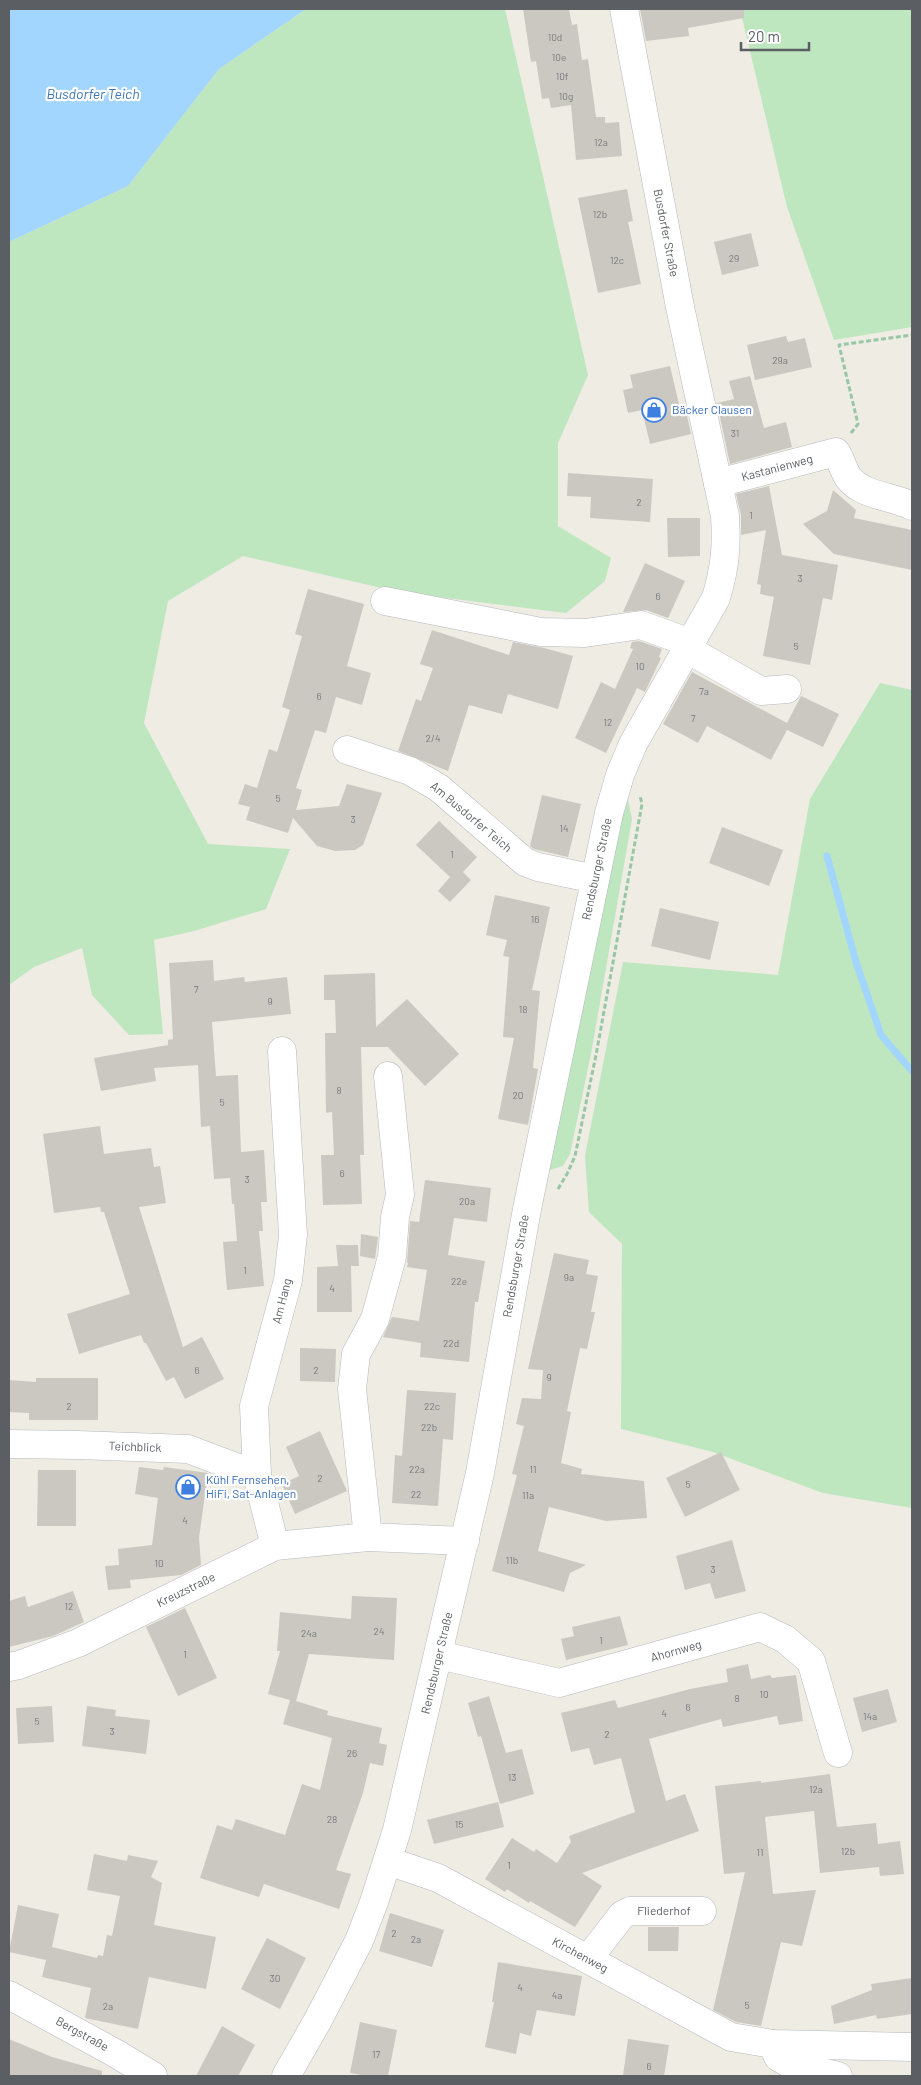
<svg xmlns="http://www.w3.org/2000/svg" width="921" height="2085" font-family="Barlow,sans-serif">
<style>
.green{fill:#bee6bf}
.water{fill:#a2d6ff}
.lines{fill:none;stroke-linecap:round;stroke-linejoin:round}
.stream{stroke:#a2d6ff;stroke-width:7}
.building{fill:#cbc8c2}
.minor-casing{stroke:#b5b9bd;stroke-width:29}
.path{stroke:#97c7a5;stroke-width:3;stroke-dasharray:5 2.5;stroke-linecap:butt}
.minor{stroke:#fff;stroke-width:28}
.labels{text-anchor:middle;stroke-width:4.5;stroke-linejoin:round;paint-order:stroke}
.number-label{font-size:10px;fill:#77797c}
.street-label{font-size:12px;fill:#5b5f64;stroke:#fff}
.shop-label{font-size:12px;fill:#366cbe;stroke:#fff;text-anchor:start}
.water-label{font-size:14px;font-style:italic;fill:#3d76b3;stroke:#fff}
</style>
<rect width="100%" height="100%" fill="#eeece3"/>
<g class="green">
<path d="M306,9H505L588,375L558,443V526L611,558L605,581L566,613L399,592L243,556L168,601L144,723L208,844L290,849L266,909L194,931L154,940L163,1034L129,1035L92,995L82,948L34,967L9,985V242L128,186L219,69Z"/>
<path d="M740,9H912V327L834,340L787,207Z"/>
<path d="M880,683L912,690V1508L823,1493L713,1452L621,1429L622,1244L589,1212L585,1156L623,962L778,975L810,799Z"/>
<path d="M621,800H628L632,819L591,1054L570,1154L563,1166L547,1171Z"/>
</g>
<path class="water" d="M9,9H306L219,69L128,186L9,242Z"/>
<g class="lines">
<path class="stream" d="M827,856L856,962L881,1035L912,1071"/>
</g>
<g class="building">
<path d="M523,9H569L572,25L577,24L582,60L588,59L596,117H605V123L619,122L622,156L576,160L571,105L551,108L549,98L542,99L536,61L531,62Z"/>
<path d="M640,9H744V18L688,28L689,36L646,41Z"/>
<path d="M627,189L633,221L628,222L641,284L598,293L578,198Z"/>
<path d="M751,233L759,266L722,275L714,242Z"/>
<path d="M786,336L788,342L805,338L812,367L755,380L747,345Z"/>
<path d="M670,366L681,413L686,411L691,434L650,444L642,410L628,413L623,390L633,388L630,375Z"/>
<path d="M750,376L764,428L786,422L792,447L730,464L717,403L734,399L729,381Z"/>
<path d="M568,473L653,479L650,522L590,518L591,497L567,496Z"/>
<path d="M769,486L782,555L838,565L832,600L823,598L810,665L763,656L774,597L760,594L761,585L757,584L766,530L741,535V515L736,494Z"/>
<path d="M833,490L856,510L854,518L912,530V570L834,554L803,524L827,511Z"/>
<path d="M667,518H700V556L668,557Z"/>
<path d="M645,563L685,581L668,618L646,610L623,612Z"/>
<path d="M308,589L364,604L347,666L371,673L362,705L336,697L326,733L315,730L296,788L302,790L296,810L339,806L347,784L382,793L363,845L355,850L335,851L317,846L293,818L288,833L246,820L250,807L238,804L245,784L257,788L269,749L277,752L290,710L282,707L302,636L295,634Z"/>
<path d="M432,630L509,655L513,642L544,648L573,656L558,709L508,694L502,714L469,705L448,771L398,751L416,699L421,701L433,668L420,664Z"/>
<path d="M639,641L662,649L659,657L661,658L645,692L637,688L606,753L575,738L601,682L615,689L633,649L630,648L632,642Z"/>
<path d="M692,672L787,723L801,696L839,714L823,747L787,730L771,760L707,726L698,743L663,724Z"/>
<path d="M542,795L581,804L568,857L534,849L530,846Z"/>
<path d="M439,821L477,857L463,872L471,880L450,902L438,891L450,877L416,845Z"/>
<path d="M722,827L783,850L769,886L709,863Z"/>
<path d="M495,895L550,907L532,990L540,991L533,1068L538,1069L528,1125L498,1119L514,1038L503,1037L509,957L503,956L507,940L486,935Z"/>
<path d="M660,908L719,922L710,960L651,946Z"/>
<path d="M213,960L214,981L244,977L245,982L287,977L291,1014L212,1022L216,1076L238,1075L241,1152L264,1150L267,1202H261L263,1231H259L264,1286L227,1290L223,1242L237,1241L234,1204H232L230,1178L214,1179L210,1126L201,1127L198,1065L154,1068L156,1081L101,1091L94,1058L168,1045V1040L173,1039L169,963Z"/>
<path d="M375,973L376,1027L407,999L459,1054L425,1086L388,1047H361L364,1155H360L362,1204L323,1205L321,1155H334L332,1112L326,1113L325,1033H336L335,1000H324V975Z"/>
<path d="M100,1126L104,1154L151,1148L154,1167L160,1166L166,1203L139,1207L183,1347L202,1337L224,1379L185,1399L174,1377L166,1381L146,1343H144L141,1335L79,1354L67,1314L130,1294L104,1212H101L100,1207L54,1213L43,1134Z"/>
<path d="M425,1180L491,1188L487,1222L454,1218L448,1255L485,1261L478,1302H475L469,1362L420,1357L421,1343L383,1337L392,1317L419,1321L427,1270L407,1267L408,1263H407L410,1221L419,1222Z"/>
<path d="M361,1234L378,1237L375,1259L360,1256Z"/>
<path d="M336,1245H358L359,1266H349H351L352,1312H317V1267L338,1266Z"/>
<path d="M554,1253L589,1260L586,1274L598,1276L591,1312H595L587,1349L580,1348L567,1411L571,1412L561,1463L582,1469L581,1474L644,1481L647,1518L606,1521L549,1507L538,1551L586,1565L570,1573L564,1592L492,1571L517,1475L512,1474L524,1426L516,1424L522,1398L541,1399L543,1370L528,1369Z"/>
<path d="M300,1348L336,1349L335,1382L300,1381Z"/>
<path d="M36,1378H98V1420H29V1413L9,1412V1380L36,1382Z"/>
<path d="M407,1390L456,1393L453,1440L443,1439L438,1506L392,1503L395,1455L402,1456Z"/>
<path d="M320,1431L347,1491L295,1514L282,1484L299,1476L286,1447Z"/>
<path d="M721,1452L740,1490L685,1517L666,1478Z"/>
<path d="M139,1467L163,1470L164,1467L208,1473L199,1538L201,1565L181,1575L130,1580L131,1588L108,1590L105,1566L119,1565L118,1549L152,1545L158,1498L135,1494Z"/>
<path d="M38,1470H76V1526H37Z"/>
<path d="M732,1540L746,1591L715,1599L710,1583L685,1590L676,1556Z"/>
<path d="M73,1591L84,1622L53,1636L9,1647V1601L25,1596L28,1607Z"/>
<path d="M352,1596L397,1598L394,1660L309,1654L296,1701L328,1711L327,1715L382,1728L379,1743L387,1745L383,1766L370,1763L363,1793L336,1870L351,1874L339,1909L264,1884L259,1897L200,1878L217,1825L232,1830L236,1819L285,1835L302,1784L320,1790L332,1738L283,1724L290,1700L268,1694L280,1651H277L280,1612L351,1619Z"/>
<path d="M185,1608L217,1678L178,1696L146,1627Z"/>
<path d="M620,1616L628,1645L566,1660L561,1639L574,1636L572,1627Z"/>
<path d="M748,1664L751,1679L770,1675L772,1678L796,1675L803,1721L779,1725L777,1716L723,1727L721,1719L649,1739L666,1801L685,1794L699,1831L582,1873L602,1886L575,1927L530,1901L529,1903L507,1889L505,1892L485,1879L512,1838L534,1852L536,1849L557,1863L571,1842L569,1836L635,1812L621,1758L594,1765L589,1748L571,1752L561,1713L615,1700L618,1708L690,1689L728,1682L726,1669Z"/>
<path d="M888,1689L897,1722L862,1732L853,1698Z"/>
<path d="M489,1696L506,1753L522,1749L534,1794L500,1804L481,1736L478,1737L468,1703Z"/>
<path d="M52,1706L54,1742L18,1744L16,1708Z"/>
<path d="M87,1706L116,1710L115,1716L150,1720L146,1754L82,1746Z"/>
<path d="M830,1774L837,1827L876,1823L878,1844L900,1841L904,1874L880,1876L879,1867L820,1873L814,1811L765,1817L773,1894L816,1890L802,1946L781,1942L761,2026L736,2022L713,2010L745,1872L724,1874L715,1786L761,1781V1783Z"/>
<path d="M498,1802L504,1827L434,1844L427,1820Z"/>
<path d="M94,1854L127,1861L128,1855L158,1861L151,1877L162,1883L154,1925L216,1937L206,1989L149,1977L138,2029L85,2018L91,1988L42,1977L46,1960L9,1952L18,1905L59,1914L52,1947L97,1958L98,1955L103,1956L107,1935L112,1936L120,1896L87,1890Z"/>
<path d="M390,1913L444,1930L432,1967L379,1951Z"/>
<path d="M648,1927H679L678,1951H648Z"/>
<path d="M267,1938L306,1958L280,2009L241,1989Z"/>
<path d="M498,1962L582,1976L575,2016L537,2010L531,2036L520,2033L516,2054L485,2047L494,2002H492Z"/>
<path d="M912,1978V2014L877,2019L876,2015L834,2024L831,2006L872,1990L871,1984Z"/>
<path d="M360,2022L397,2030L388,2076H367L350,2073Z"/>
<path d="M222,2026L255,2045L238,2076H196Z"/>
<path d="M9,2039L52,2057L102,2071V2076H9Z"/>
<path d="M628,2039L669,2045L664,2076H623Z"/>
</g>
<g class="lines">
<g class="minor-casing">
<g id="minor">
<path d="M718,483L836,452C841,460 843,469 848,477C861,496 893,496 912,506"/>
<path d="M385,601L541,632L585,633L641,625L690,643"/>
<path d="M687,649L761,691L787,689"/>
<path d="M347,750L410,771L439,788L525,862L538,867L595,879"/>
<path d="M9,1444L78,1445L188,1449L257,1475"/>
<path d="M368,1537L352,1389L356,1354L375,1319L392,1257L395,1217L400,1195L388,1076"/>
<path d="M275,1546L257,1475L254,1406L288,1280L293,1235L282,1051"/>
<path d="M439,1655L559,1683L760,1627L785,1639L811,1661L838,1753"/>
<path d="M9,1667L19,1665L78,1643L275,1546L368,1537L465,1541"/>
<path d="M388,1861L438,1878L731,2037L773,2044L912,2047"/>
<path d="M588,1959L622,1915L630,1911H702"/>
<path d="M9,1995L115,2053L153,2076"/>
<path d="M773,2044L778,2057L790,2064L838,2076"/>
<path d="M286,2076L318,2020L359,1941L374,1902L397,1830L480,1473L527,1209L609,813L620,775L633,744L716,598C725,567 727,548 725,516L680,307L624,9"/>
</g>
</g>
<g class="path">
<path d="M851,433L858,424L839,345L912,335"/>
<path d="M558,1189L567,1174L575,1156L596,1055L642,804L640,796"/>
</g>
<use href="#minor" class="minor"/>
</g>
<defs>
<g id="shop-ring" transform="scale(1.25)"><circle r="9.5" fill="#fff" stroke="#3f7fe0" stroke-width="1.5"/><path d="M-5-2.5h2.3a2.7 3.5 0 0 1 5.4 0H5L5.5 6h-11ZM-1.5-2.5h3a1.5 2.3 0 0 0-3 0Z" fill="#3f7fe0"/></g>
</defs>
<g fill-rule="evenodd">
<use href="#shop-ring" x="654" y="410"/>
<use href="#shop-ring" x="188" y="1487"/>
</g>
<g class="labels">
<g class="number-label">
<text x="555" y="41">10d</text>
<text x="559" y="61">10e</text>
<text x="562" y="80">10f</text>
<text x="566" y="100">10g</text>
<text x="601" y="146">12a</text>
<text x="600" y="218">12b</text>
<text x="734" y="262">29</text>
<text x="617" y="264">12c</text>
<text x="780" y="364">29a</text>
<text x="735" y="437">31</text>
<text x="639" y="506">2</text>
<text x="751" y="519">1</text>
<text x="800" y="582">3</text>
<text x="658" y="600">6</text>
<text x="796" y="650">5</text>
<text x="640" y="670">10</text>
<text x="704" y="695">7a</text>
<text x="319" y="700">6</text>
<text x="693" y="722">7</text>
<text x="608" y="726">12</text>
<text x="433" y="742">2/4</text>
<text x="278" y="802">5</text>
<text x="353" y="823">3</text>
<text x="564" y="832">14</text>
<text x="452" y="858">1</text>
<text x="535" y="923">16</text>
<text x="196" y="993">7</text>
<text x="270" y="1005">9</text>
<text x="523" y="1013">18</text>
<text x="339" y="1094">8</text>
<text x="518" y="1099">20</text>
<text x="222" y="1106">5</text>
<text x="342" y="1177">6</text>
<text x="247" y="1183">3</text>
<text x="467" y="1205">20a</text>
<text x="245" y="1274">1</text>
<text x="569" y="1281">9a</text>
<text x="459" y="1285">22e</text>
<text x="332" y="1292">4</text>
<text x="451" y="1347">22d</text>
<text x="197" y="1374">6</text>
<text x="316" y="1374">2</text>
<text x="549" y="1381">9</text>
<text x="69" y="1410">2</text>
<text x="432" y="1410">22c</text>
<text x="429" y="1431">22b</text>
<text x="417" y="1473">22a</text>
<text x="533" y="1473">11</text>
<text x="320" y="1482">2</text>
<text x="688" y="1488">5</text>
<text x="416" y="1498">22</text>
<text x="528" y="1499">11a</text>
<text x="185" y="1524">4</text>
<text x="512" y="1564">11b</text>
<text x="159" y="1567">10</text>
<text x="713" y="1573">3</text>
<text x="69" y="1610">12</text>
<text x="379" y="1635">24</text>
<text x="309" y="1637">24a</text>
<text x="601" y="1644">1</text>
<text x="185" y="1658">1</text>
<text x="764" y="1698">10</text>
<text x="737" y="1702">8</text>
<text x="688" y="1711">6</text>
<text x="664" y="1717">4</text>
<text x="870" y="1720">14a</text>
<text x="37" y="1725">5</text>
<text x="112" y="1735">3</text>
<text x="607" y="1738">2</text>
<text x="352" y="1757">26</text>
<text x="512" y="1781">13</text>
<text x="816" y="1793">12a</text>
<text x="332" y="1823">28</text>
<text x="459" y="1828">15</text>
<text x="848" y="1855">12b</text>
<text x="760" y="1856">11</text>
<text x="509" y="1869">1</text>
<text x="394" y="1937">2</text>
<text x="416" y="1943">2a</text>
<text x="275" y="1982">30</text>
<text x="520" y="1991">4</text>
<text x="557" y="1999">4a</text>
<text x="747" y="2009">5</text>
<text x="108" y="2010">2a</text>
<text x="376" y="2058">17</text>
<text x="649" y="2070">6</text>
</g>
<g class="street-label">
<text transform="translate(666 233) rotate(79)" y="4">Busdorfer Straße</text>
<text transform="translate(777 468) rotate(-15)" y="4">Kastanienweg</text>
<text transform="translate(471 817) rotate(40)" y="4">Am Busdorfer Teich</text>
<text transform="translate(597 869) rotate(-78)" y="4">Rendsburger Straße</text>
<text transform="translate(516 1266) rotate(-80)" y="4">Rendsburger Straße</text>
<text transform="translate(282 1301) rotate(-76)" y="4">Am Hang</text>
<text transform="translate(135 1447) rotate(2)" y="4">Teichblick</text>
<text transform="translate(186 1590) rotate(-26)" y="4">Kreuzstraße</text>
<text transform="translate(676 1651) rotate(-16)" y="4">Ahornweg</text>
<text transform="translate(437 1663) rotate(-77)" y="4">Rendsburger Straße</text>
<text x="664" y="1915">Fliederhof</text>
<text transform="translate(580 1955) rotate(28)" y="4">Kirchenweg</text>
<text transform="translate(82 2034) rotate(29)" y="4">Bergstraße</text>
</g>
<g class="shop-label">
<text x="672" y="414">Bäcker Clausen</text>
<text x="206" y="1484">Kühl Fernsehen,<tspan x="206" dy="14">HiFi, Sat-Anlagen</tspan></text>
</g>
<g class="water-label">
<text x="93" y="99">Busdorfer Teich</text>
</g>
</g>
<rect width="921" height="2085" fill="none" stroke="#5b5f64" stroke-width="20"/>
<path d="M741 42v8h68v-8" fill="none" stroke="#5b5f64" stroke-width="2.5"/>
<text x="748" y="42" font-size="15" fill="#5b5f64" stroke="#ffffff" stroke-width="4" paint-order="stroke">20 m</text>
</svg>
